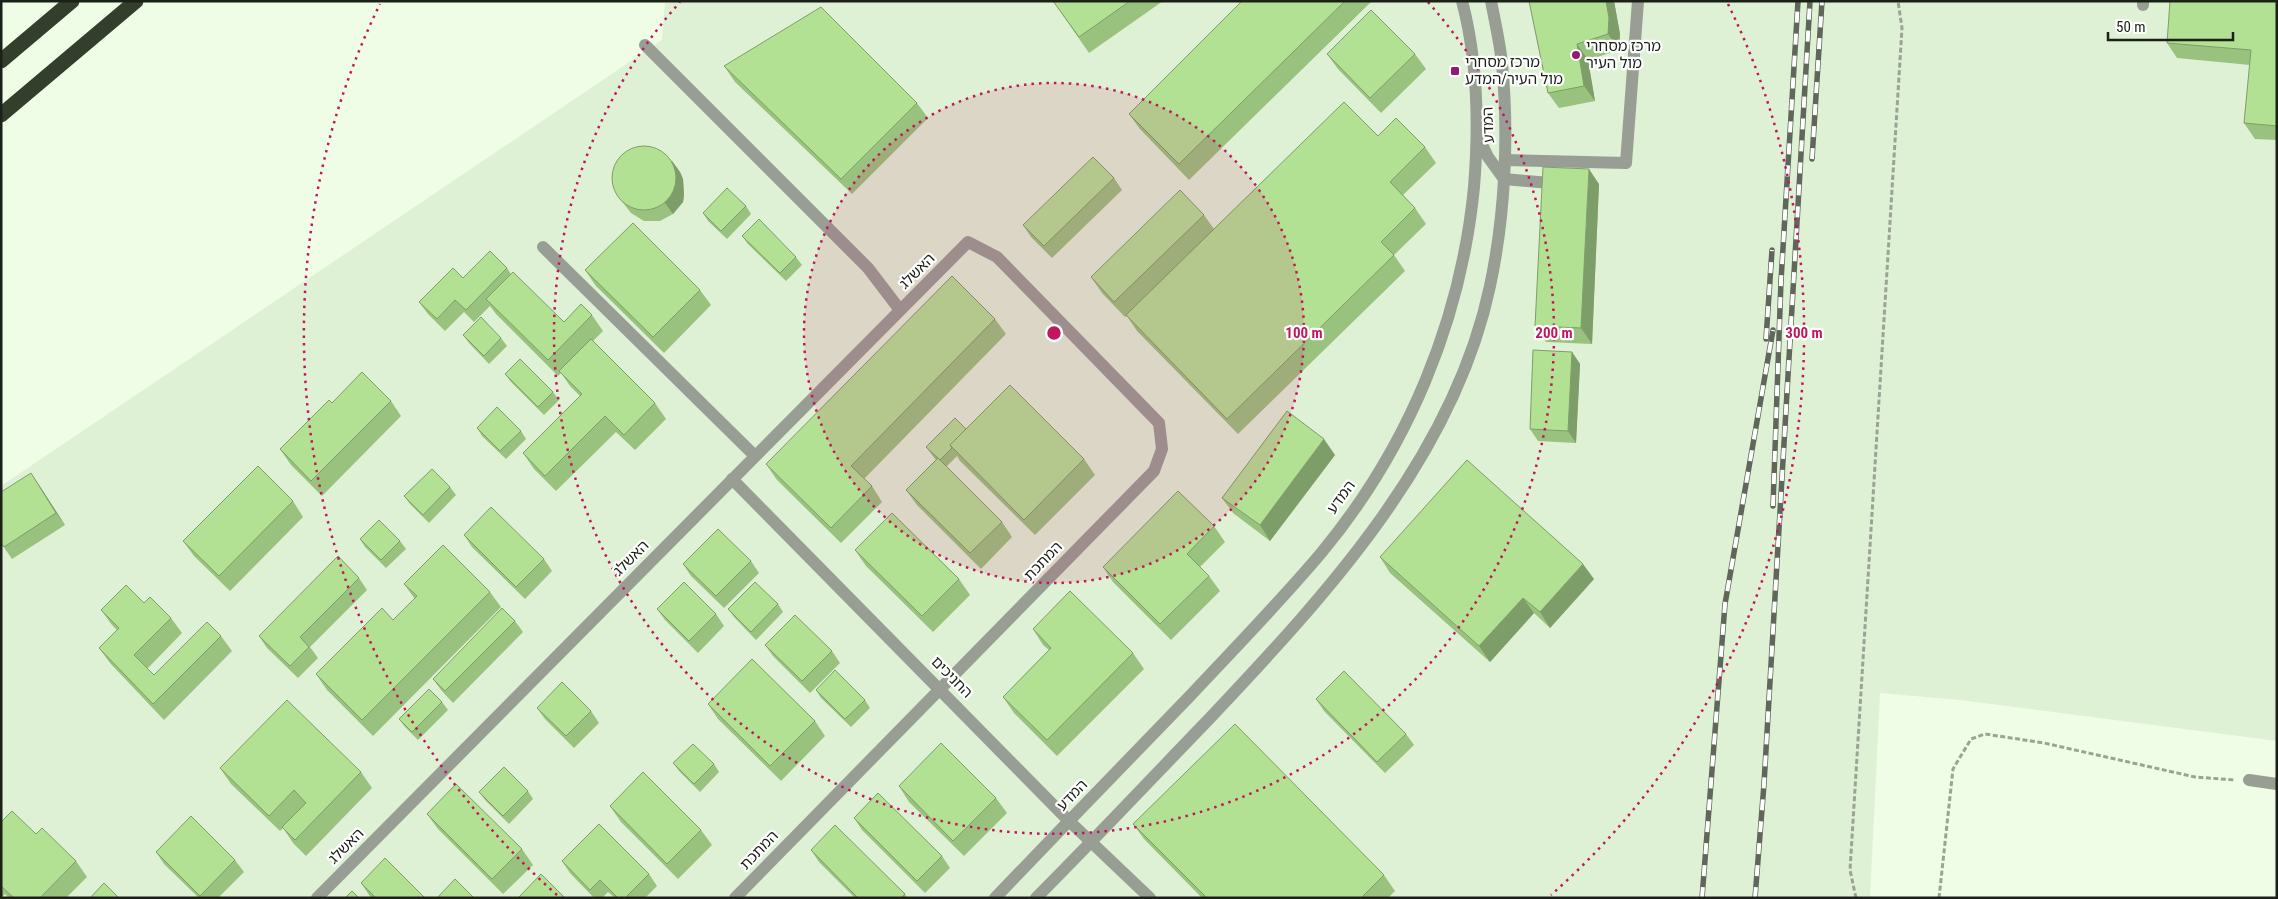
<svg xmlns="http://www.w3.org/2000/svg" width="2278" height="899" font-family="'Roboto Condensed','Noto Sans Hebrew',sans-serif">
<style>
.built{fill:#dff1d5}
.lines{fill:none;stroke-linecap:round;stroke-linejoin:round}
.path{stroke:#9ba494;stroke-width:3;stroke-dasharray:5 2.5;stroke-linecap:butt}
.minor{stroke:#999e95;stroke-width:12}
.highway{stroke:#333e2d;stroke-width:15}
.rail-casing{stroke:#5f665a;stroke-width:5.5}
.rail{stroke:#fff;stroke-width:4;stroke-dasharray:11;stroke-linecap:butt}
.wall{fill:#99c27f}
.shaded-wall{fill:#7d9e68}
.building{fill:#b2e194;stroke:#7d9e68}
.ring{fill:none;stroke:#c2185b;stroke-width:2.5;stroke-dasharray:2.5 5}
.poi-dot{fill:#961871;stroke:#fff;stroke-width:2}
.labels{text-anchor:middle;stroke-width:4.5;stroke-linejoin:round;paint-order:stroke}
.poi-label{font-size:15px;fill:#1b2018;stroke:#fff;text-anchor:start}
.street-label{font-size:15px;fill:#1b2018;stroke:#fff}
.centre{fill:#c2185b;stroke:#fff;stroke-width:2.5}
.ring-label{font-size:15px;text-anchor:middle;font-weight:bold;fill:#c2185b;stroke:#fff;stroke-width:4.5;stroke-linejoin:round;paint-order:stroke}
</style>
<rect width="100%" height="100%" fill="#effce6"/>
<path class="built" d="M665,1H2277V741L1960,700L1880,693L1870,898H1V486L662,40Z"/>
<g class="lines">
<g class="path">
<path d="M1856,898L1850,870L1902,28L1898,1"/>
<path d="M1939,898L1953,769L1971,739L1985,734L2044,743L2195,777L2235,780"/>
</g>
<g class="minor">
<path d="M2143,5V1"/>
<path d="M645,45L868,268L900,310"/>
<path d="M1478,136L1488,157L1504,179L1550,183"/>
<path d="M1505,160L1626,163L1638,1"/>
<path d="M543,247L755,456"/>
<path d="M732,479L1069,821L1150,898"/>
<path d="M2249,780L2277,784"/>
<path d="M317,898L968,242L997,257L1159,423L1162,449L1154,471L735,898"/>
<path d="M995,898C1059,831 1124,764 1188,698C1233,650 1280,602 1322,552C1408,448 1461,321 1474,187C1479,126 1478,61 1462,1"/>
<path d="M1036,898C1095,839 1152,778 1210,718C1326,595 1454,457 1490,286C1505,216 1509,135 1502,64C1500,43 1495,22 1491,1"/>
</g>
<g class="highway">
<path d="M1,61L72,1"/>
<path d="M1,115L136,1"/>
</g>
<g class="rail-casing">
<g id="rail">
<path d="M1812,159L1822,1"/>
<path d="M1766,339L1772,250"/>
<path d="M1773,506L1781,281L1798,1"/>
<path d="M1702,898L1725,604L1773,330"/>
<path d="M1755,898L1764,784L1810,1"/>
</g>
</g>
<use href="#rail" class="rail"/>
</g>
<g class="wall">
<path d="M1053,1H1163L1089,53Z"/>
<path d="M1242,1H1372L1189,180L1140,129L1129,114Z"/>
<path d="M1529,1H1614L1620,34L1619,50L1588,60L1595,101L1559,108L1548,93Z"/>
<path d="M2277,1V140L2255,139L2244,123L2250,65L2177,58L2167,43Z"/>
<path d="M1327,54H1415L1426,69L1381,113L1338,69Z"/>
<path d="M724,66L917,103L928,118L852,194L735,82Z"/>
<path d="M1378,136L1425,147L1436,163L1403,195L1415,208L1426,224L1394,255L1405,271L1238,434L1137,331L1127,316L1125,317L1102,293L1091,277L1204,215L1214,229Z"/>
<path d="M672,161L680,172L683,179L684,195L683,202L673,214L660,221H644L631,213L617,195Z"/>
<path d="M1114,178L1122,190L1052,258L1031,237L1023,225Z"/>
<path d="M1599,184L1592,344L1546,342L1535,326Z"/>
<path d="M746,206L751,214L727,239L708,221L703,213Z"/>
<path d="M742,236L796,257L802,265L786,281L748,244Z"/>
<path d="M507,268L511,274L564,322L592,315L603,331L593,341L655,403L666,419L635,450L616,432L556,491L534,469L523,453L580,396L570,386L561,373L558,376L496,314L490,306L474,322L464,312L445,331L428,314L419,302L463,278Z"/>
<path d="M585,270L700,290L711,305L664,353L596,286Z"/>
<path d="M995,319L1006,334L864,479L872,486L882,502L841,543L777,480L766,464Z"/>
<path d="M463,335L501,338L507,346L489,364L469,343Z"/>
<path d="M1572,352L1580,364L1576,443L1538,441L1530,429Z"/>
<path d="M505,374L553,392L559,400L544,415L511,382Z"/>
<path d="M391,401L401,416L322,496L291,465L280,449L332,403Z"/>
<path d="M477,428L521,431L526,439L506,459L482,436Z"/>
<path d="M966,429L1084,459L1095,475L1035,535L960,461L957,456L946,467L1002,522L1012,537L981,569L917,505L906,490L936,460L932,455L926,447Z"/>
<path d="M1335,455L1270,541L1233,513L1222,498Z"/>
<path d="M39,485L65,525L12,559L1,543Z"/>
<path d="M450,487L456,495L429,523L410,504L404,496Z"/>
<path d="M293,501L303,517L230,591L194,556L183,541Z"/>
<path d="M1214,526L1225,542L1200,567L1209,576L1220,591L1171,640L1113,582L1103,567Z"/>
<path d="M464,535L544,559L552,571L525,599L472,547Z"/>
<path d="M360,539L400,541L406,549L386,568L365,547Z"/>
<path d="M855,550L959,579L970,595L933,632L866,566Z"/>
<path d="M1380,557L1594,579L1550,628L1534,613L1490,662L1390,573Z"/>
<path d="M751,561L759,573L724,608L691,576L683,564Z"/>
<path d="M359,578L367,590L310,647L318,658L298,678L267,648L259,636Z"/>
<path d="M404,584L490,592L501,607L373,736L327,690L316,674L393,620L415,599Z"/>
<path d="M144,603L171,618L182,633L147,669L154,675L221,636L232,651L164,720L110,663L99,648L117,630L112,625L101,610Z"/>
<path d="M778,604L783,612L756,640L734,617L728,609Z"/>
<path d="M657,609L716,614L724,626L698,653L665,620Z"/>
<path d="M515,621L523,632L453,703L441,690L433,679Z"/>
<path d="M1033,629L1133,653L1144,669L1057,756L1014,713L1003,697L1049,650L1043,645Z"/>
<path d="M765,645L832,651L840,663L810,693L773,656Z"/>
<path d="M816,690L865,700L870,708L851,727L821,698Z"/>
<path d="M1316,699L1406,734L1414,745L1385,773L1324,711Z"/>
<path d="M442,702L448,710L418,740L405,727L399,719Z"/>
<path d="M708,704L815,721L825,736L781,781L718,719Z"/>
<path d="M537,708L591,711L599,723L574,748L545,719Z"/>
<path d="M673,763L714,764L719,772L700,792L679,771Z"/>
<path d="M220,768L361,772L372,788L306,856L293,843L283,828L280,831L231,784Z"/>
<path d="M899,786L996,798L1007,813L964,856L909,802Z"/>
<path d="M528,791L533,799L509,824L485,800L479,792Z"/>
<path d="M610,806L701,830L712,845L678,879L621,822Z"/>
<path d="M427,814L522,849L533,865L503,894L438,829Z"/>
<path d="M854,818L942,856L950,868L925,893L862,830Z"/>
<path d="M1,822L36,834L76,861L87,877L66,898H9L5,894L1,898Z"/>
<path d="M1133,824L1384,875L1395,891L1388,898H1202L1144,839Z"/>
<path d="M811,850L905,894L907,898H855L819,862Z"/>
<path d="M156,852L235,860L244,872L218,898H199L164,864Z"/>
<path d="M562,861L649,874L657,886L645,898H615L608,892L602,898H594L570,873Z"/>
<path d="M361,883L425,898H371Z"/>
</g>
<g class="shaded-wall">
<path d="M1606,1H1614L1620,34L1619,50L1608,34Z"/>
<path d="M1577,44L1588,60L1595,101L1584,86Z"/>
<path d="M672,161L680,172L683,179L684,195L683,202L673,214L665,203Z"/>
<path d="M1589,169L1599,184L1592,344L1581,328Z"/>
<path d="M1572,352L1580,364L1576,443L1568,431Z"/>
<path d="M1324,439L1335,455L1270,541L1260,525Z"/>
<path d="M31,473L39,485L65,525L56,513Z"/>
<path d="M1583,564L1594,579L1550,628L1540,612Z"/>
<path d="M1523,598L1534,613L1490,662L1479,646Z"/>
</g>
<g class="building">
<path d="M1053,1H1130L1079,37Z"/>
<path d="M1242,1H1345L1179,164L1129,114Z"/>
<path d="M1529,1H1606L1609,18L1608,34L1577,44L1584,86L1548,93Z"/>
<path d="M2170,1H2277V126L2244,123L2251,50L2167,43Z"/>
<path d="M821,7L917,103L841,179L724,66Z"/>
<path d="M1371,10L1415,54L1370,98L1327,54Z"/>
<path d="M1344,102L1378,136L1396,118L1425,147L1390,182L1415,208L1381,242L1394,255L1227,419L1126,315Z"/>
<circle cx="644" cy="178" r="32"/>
<path d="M1093,157L1114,178L1044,246L1023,225Z"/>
<path d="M1543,167L1589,169L1581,328L1535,326Z"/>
<path d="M727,188L746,206L721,231L703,213Z"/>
<path d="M1180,190L1204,215L1114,302L1091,277Z"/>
<path d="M759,219L796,257L780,273L742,236Z"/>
<path d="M633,223L700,290L653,337L585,270Z"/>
<path d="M490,251L507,268L466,310L455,300L437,319L419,302L453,268L463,278Z"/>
<path d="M513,272L564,322L581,304L592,315L548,360L486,299Z"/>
<path d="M952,276L995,319L851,466L872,486L831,528L766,464Z"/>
<path d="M481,317L501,338L484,356L463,335Z"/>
<path d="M591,339L655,403L624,435L605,416L545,476L523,453L582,394L559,371Z"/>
<path d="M1533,350L1572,352L1568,431L1530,429Z"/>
<path d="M520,359L553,392L538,407L505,374Z"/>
<path d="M362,372L391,401L311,481L280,449L329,400L332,403Z"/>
<path d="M1010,385L1084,459L1024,520L950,445Z"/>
<path d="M497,407L521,431L500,451L477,428Z"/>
<path d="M1287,411L1324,439L1260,525L1222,498Z"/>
<path d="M955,418L966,429L950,445L952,448L940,460L926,447Z"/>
<path d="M938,458L1002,522L970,553L906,490Z"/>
<path d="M1467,460L1583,564L1540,612L1523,598L1479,646L1380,557Z"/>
<path d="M258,466L293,501L219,576L183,541Z"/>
<path d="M432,469L450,487L423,515L404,496Z"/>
<path d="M31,473L56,513L4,547L1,543V492Z"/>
<path d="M1178,491L1214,526L1187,554L1209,576L1160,624L1103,567Z"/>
<path d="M491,507L544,559L516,587L464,535Z"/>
<path d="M892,513L959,579L922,616L855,550Z"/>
<path d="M379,520L400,541L381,560L360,539Z"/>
<path d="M718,529L751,561L716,596L683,564Z"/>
<path d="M443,545L490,592L362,720L316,674L382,608L393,620L417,596L404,584Z"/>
<path d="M338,556L359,578L300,637L309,647L290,666L259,636Z"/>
<path d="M684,582L716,614L689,641L657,609Z"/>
<path d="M755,582L778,604L751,632L728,609Z"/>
<path d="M126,585L144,603L150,597L171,618L134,655L154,675L207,622L221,636L153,704L99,648L119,628L101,610Z"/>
<path d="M1070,591L1133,653L1047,740L1003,697L1051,648L1033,629Z"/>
<path d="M502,608L515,621L445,691L433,679Z"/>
<path d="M795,615L832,651L802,681L765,645Z"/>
<path d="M752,659L815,721L770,766L708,704Z"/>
<path d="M835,670L865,700L845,719L816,690Z"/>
<path d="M1344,671L1406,734L1377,762L1316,699Z"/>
<path d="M562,682L591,711L566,736L537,708Z"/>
<path d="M429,689L442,702L412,732L399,719Z"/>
<path d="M287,700L361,772L295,840L282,827L306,803L294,790L269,816L220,768Z"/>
<path d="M1235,724L1384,875L1361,898H1207L1133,824Z"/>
<path d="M941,743L996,798L953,841L899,786Z"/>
<path d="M693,744L714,764L694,784L673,763Z"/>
<path d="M504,767L528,791L503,816L479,792Z"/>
<path d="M643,772L701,830L667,864L610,806Z"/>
<path d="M456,784L522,849L492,879L427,814Z"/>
<path d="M878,793L942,856L917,881L854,818Z"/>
<path d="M12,811L36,834L42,828L76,861L40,898H14L1,886V822Z"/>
<path d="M191,816L235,860L200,896L156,852Z"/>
<path d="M599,824L649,874L625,898H618L600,880L590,890L562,861Z"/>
<path d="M835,825L905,894L901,898H858L811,850Z"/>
<path d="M385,858L425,898H376L361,883Z"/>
<path d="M541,874L565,898H518Z"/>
<path d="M455,879L474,898H437Z"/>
<path d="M104,883L119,898H90Z"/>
<path d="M352,891L359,898H345Z"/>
</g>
<circle cx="1054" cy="333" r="250" fill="#c2185b" fill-opacity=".12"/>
<g class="ring">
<circle cx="1054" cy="333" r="250"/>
<path d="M1428 2A500 500 0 1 1 680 2"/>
<path d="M557 895A750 750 0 0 1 380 4M1728 4A750 750 0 0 1 1551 895"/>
</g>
<g class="poi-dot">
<circle cx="1576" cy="55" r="5"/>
<rect x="1450" y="66" width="10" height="10" rx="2.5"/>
</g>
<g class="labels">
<g class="poi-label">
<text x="1586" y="51">מרכז מסחרי<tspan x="1586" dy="17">מול העיר</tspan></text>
<text x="1465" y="67">מרכז מסחרי<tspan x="1465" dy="17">מול העיר/המדע</tspan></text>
</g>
<g class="street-label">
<text transform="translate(1488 125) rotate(-92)" y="5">המדע</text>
<text transform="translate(917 271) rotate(-45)" y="5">האשלג</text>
<text transform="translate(1341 497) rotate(-54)" y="5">המדע</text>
<text transform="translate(631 558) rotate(-45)" y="5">האשלג</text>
<text transform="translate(1043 561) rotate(-46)" y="5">המתכת</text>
<text transform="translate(952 677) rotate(45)" y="5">החניכים</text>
<text transform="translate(1072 795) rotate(-46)" y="5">המדע</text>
<text transform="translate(346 846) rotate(-45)" y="5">האשלג</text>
<text transform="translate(759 850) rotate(-46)" y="5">המתכת</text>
</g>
</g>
<circle cx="1054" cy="333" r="8" class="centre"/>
<g class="ring-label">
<text x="1304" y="338">100 m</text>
<text x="1554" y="338">200 m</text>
<text x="1804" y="338">300 m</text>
</g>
<rect width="2278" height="899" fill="none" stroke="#1b2018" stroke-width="5"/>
<path d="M2108 32v8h125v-8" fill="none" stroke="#1b2018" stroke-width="2.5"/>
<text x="2116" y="32" font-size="15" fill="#1b2018" stroke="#ffffff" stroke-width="4" paint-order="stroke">50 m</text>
</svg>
